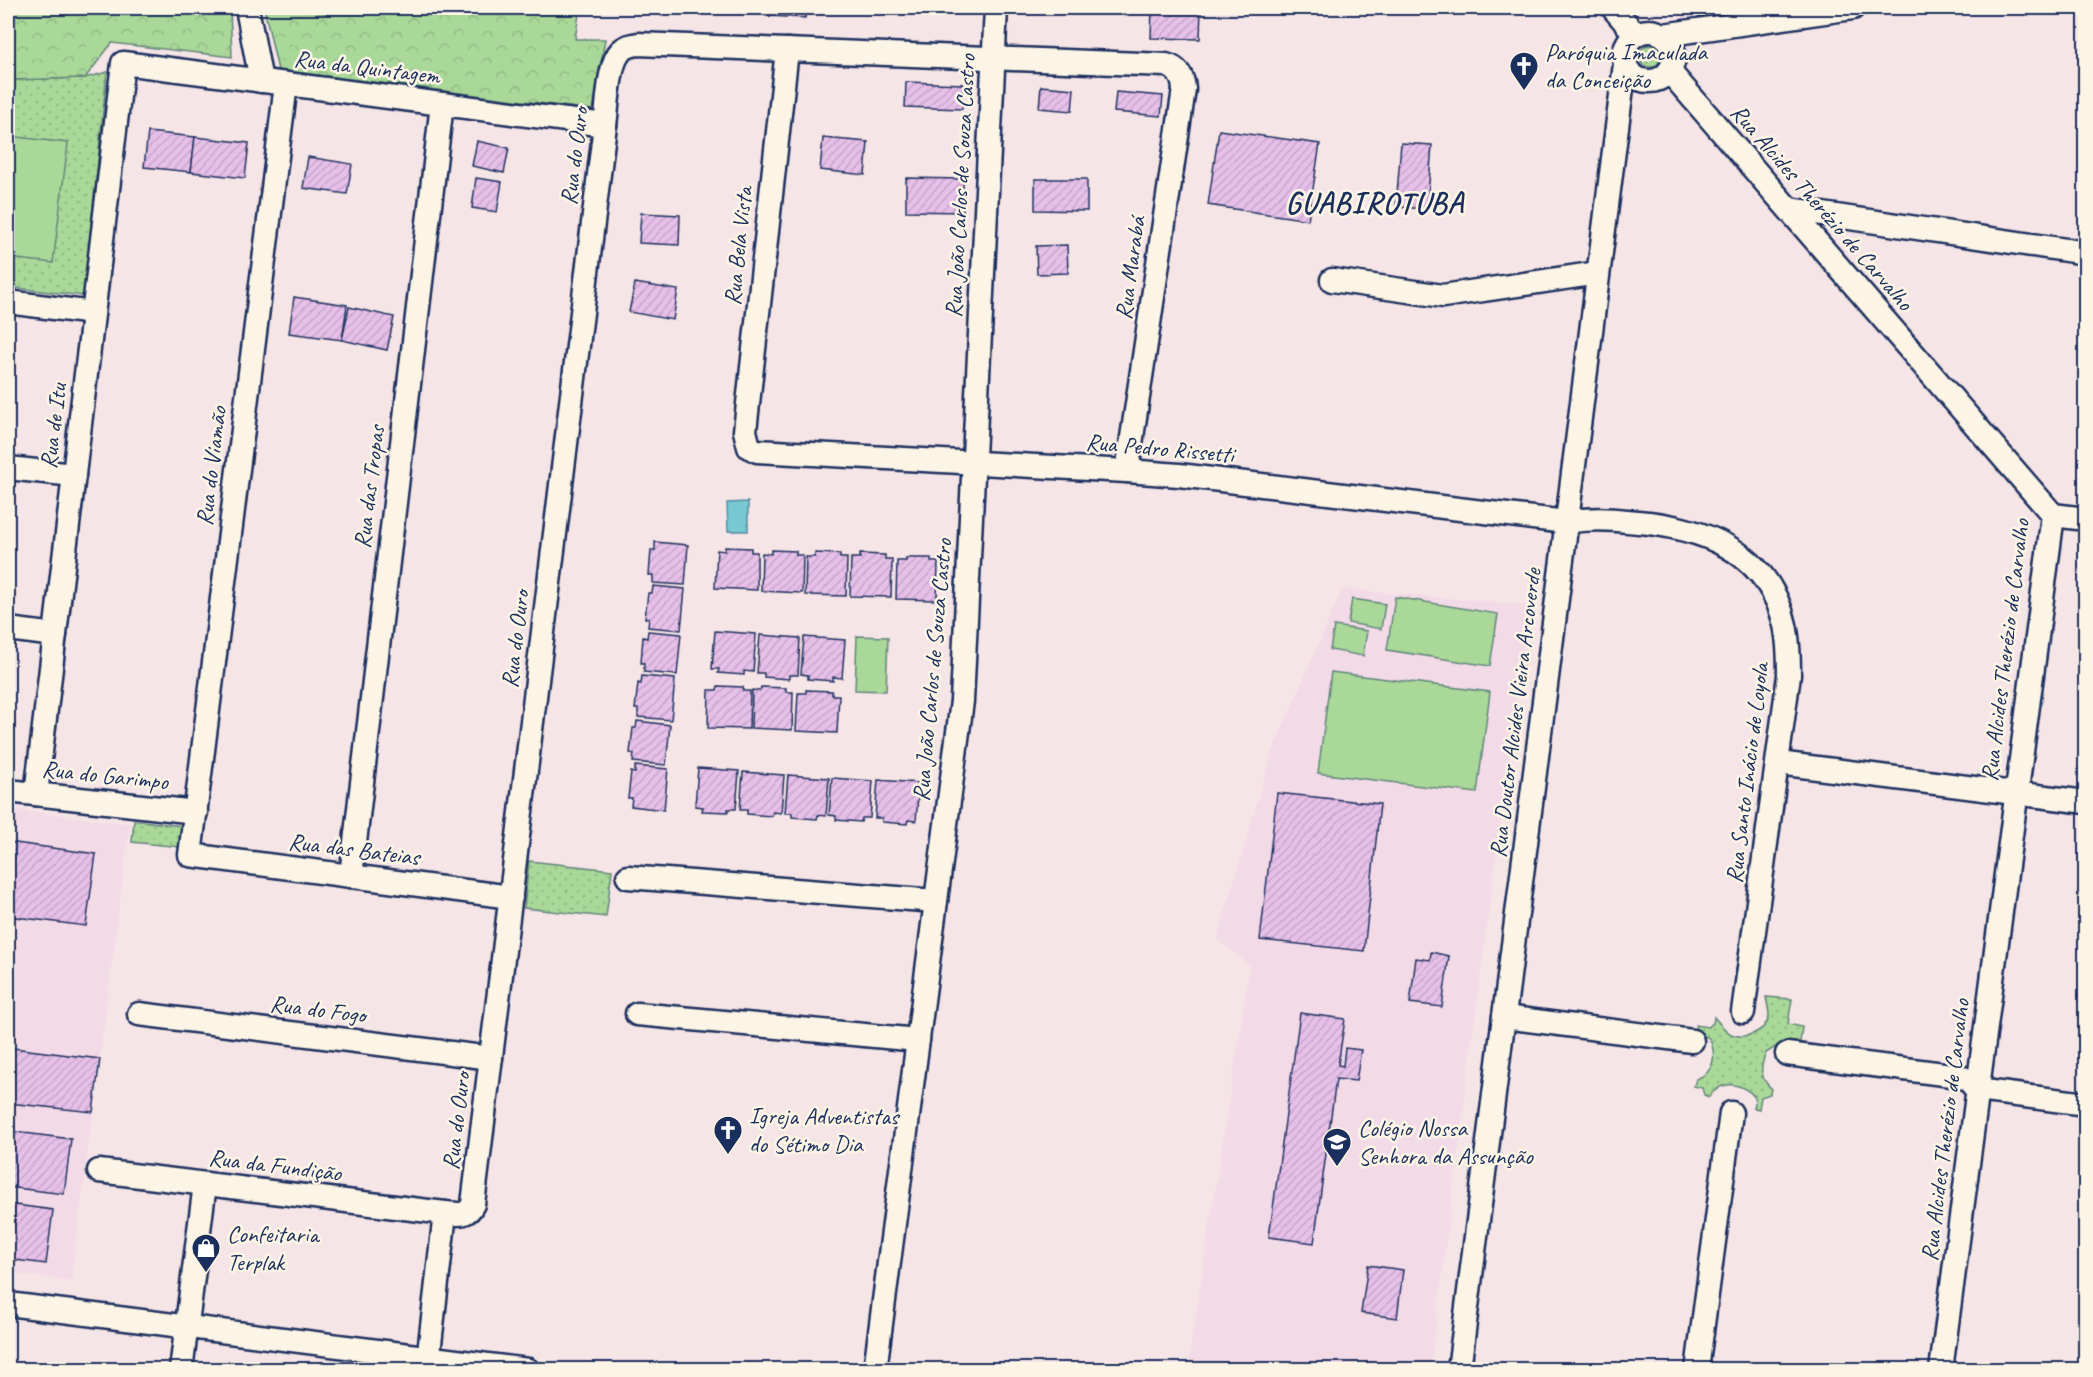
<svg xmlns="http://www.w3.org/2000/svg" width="2093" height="1377" font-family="Caveat,sans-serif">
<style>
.built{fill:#f2dae7}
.grass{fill:url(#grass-dots);stroke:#62847b;stroke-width:1.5}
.forest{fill:url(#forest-crowns);stroke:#62847b;stroke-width:1.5}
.pitch{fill:#a9d898;stroke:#62847b;stroke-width:1.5}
.water{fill:#78c8d1;stroke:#538ba3;stroke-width:1.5}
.building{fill:url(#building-hatch);stroke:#1b2f5e;stroke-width:1.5}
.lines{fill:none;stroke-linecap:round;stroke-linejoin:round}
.minor-casing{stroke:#1b2f5e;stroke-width:27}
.minor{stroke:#fcf5e5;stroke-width:22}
.labels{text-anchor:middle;stroke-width:5;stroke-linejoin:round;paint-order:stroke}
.poi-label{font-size:24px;fill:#1b2f5e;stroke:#fcf5e5;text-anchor:start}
.street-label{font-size:24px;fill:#1b2f5e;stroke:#fcf5e5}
.district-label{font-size:30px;font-weight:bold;letter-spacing:1.5px;fill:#1b2f5e;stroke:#fcf5e5}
</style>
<defs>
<pattern id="grass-dots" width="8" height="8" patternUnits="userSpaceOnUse" patternTransform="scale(1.5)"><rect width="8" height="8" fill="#a9d898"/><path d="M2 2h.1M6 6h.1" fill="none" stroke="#91ba85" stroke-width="1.8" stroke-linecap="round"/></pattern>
<pattern id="forest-crowns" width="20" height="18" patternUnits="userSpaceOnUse" patternTransform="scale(1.5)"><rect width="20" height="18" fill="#a9d898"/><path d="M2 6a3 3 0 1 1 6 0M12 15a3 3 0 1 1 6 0" fill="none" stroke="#91ba85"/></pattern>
<pattern id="building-hatch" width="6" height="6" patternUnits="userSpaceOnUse" patternTransform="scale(1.5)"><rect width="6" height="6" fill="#e7c0e9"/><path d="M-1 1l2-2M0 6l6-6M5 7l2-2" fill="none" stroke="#c6a5ca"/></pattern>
</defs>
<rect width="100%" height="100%" fill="#f6e5e6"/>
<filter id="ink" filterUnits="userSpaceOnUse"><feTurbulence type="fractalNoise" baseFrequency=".0167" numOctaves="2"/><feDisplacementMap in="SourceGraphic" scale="12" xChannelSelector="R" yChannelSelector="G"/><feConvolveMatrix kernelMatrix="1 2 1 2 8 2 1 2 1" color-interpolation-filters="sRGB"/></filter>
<g filter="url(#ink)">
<g class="built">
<path d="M1342,589L1528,605L1430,1369L1187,1370L1250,966L1217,939L1271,755Z"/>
<path d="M8,809L130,824L71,1281L8,1273Z"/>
</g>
<g class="grass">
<circle cx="1650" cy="56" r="11"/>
<path d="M107,72L84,296L8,287V80L85,78Z"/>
<path d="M134,820L182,826L180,847L132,842Z"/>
<path d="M529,861L612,870L606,917L524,908Z"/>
<path d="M1766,997L1792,999L1788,1024L1802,1027L1800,1042H1783L1766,1053C1760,1067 1759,1077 1771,1088L1770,1094L1761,1097L1759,1109L1754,1108C1754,1105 1756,1102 1755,1098C1754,1096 1750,1092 1748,1091C1734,1081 1719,1083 1709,1097L1704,1095L1702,1088L1694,1086L1696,1079C1715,1073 1717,1054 1709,1038L1695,1032L1696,1025L1708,1027L1713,1023L1714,1017C1719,1023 1724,1030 1731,1034C1745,1040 1766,1032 1769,1016C1769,1010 1767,1003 1766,997Z"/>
</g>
<g class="forest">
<path d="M8,8H230L232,57L112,43L85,78L8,80Z"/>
<path d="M264,8H292L331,14L332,8H580L575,39H605L593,110L278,70Z"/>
</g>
<g class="pitch">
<path d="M8,136L68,143L53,263L8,258Z"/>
<path d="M1395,597L1498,614L1490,666L1387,650Z"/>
<path d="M1352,599L1385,604L1381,629L1348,623Z"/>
<path d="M1334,626L1367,631L1363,656L1330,650Z"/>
<path d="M857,636L888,637L886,691L855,690Z"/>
<path d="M1331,672L1490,692L1477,793L1318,773Z"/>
</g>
<path class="water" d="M748,502V531H728L727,503Z"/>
<g class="building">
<path d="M769,8H806L805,18L768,16Z"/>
<path d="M1152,8H1201L1200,39L1151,38Z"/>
<path d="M906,82L963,84L962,109L905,107Z"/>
<path d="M1041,86L1074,89L1072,111L1039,108Z"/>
<path d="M1116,92L1163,96L1161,116L1114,112Z"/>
<path d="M1219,130L1320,144L1308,220L1208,205Z"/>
<path d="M148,132L195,137L191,172L144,167Z"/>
<path d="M195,137L249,143L245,178L191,172Z"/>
<path d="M823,138L868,142L865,175L820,170Z"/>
<path d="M477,141L509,148L504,173L472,166Z"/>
<path d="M1401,143L1432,145L1427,209L1396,207Z"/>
<path d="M308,157L352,164L347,194L303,188Z"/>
<path d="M476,178L502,182L497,212L472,208Z"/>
<path d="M906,178L963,179V212L906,211Z"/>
<path d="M1035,179H1087V211L1035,210Z"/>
<path d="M641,213L680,215L679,245L639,243Z"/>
<path d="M1067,245L1068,273L1037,274L1036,246Z"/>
<path d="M635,283L678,290L673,320L629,312Z"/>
<path d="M294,297L347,305L342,340L289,333Z"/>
<path d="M349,307L394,317L387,350L342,340Z"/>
<path d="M655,542L688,545L685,585L653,583V575H649L651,550H655Z"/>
<path d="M725,547L751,548V552H757V590L715,588L717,550L725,551Z"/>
<path d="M771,550L796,551V555H803L802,593L761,591L762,553L771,554Z"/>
<path d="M815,553L840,554V558H847L846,596L805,595L806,557H815Z"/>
<path d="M860,554L885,555V559H892L891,597L850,596L851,558H860Z"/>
<path d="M906,558H931V562H938L937,600L896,599L897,561H906Z"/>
<path d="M653,586L685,589L681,630L648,627L649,618H645L648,593H652Z"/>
<path d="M648,631L681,634L677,675L644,672V663H641L643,637L647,638Z"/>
<path d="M715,631L756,634L753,672L744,671V675L718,673L719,669H712Z"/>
<path d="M760,635L800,638L798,675H789V679L764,677V673H757Z"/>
<path d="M804,637L845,640L842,678L833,677V681L808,679V675L801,674Z"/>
<path d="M642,676L675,679L671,720L638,717V709H635L638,683L641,684Z"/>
<path d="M718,686L743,687V691H750L749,729L708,728L709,690H717Z"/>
<path d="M761,687L786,688V692H793L792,730L751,728L752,690L760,691Z"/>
<path d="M806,690L832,691V695H839L837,733L796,731L798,693H806Z"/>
<path d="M637,721L670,725L666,765L633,762L634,754L630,753L633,728H636Z"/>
<path d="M635,766L668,769L664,810L631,806L632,798H628L631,772L635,773Z"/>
<path d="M698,768L739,771L736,809H728V812L702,811L703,807L695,806Z"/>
<path d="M743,772L784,775L781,813L773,812L772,816L747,814V810H740Z"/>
<path d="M788,775L829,778L826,816L818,815L817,819L792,817V813H785Z"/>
<path d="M832,778L873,781L870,818H862L861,822L836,820V816L829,815Z"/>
<path d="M878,780L919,783L916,821L908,820L907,824L882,822V818H875Z"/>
<path d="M1277,793L1380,804L1364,951L1260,940Z"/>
<path d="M8,842L96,854L86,926L8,916Z"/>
<path d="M1431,952L1449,956L1442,1007L1410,1003L1416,958L1430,960Z"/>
<path d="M1300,1013L1345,1019L1338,1065L1343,1066L1345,1048L1361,1050L1356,1081L1336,1079L1314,1243L1269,1237Z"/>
<path d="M13,1048L100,1059L93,1112L8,1103Z"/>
<path d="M8,1131L71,1139L64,1194L8,1187Z"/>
<path d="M8,1204L53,1210L46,1264L8,1259Z"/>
<path d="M1368,1265L1403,1270L1397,1318L1361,1313Z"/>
</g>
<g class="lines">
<g class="minor-casing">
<g id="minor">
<path d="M247,8L261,81"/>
<path d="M1613,8L1636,35"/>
<circle cx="1649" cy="56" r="25"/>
<path d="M1663,35L1853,8"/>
<path d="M787,50L745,431L749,447L757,451L1127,471L1179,475L1566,522C1595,517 1620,520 1649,523C1713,531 1769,556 1785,625C1789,642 1789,659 1789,675L1743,1012"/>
<path d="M1670,72L2053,515L1941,1370"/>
<path d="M286,84L190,855L511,897"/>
<path d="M1789,209L2086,253"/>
<path d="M1332,280L1443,296L1598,273"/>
<path d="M8,302L93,313"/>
<path d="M8,468L74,475"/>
<path d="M2053,515L2086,519"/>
<path d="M8,629L55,635"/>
<path d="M1778,763L2086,802"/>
<path d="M8,791L196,812"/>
<path d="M36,794L123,63L605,125"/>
<path d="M351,876L442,104"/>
<path d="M628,877L936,901"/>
<path d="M139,1014L491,1058"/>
<path d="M637,1014L918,1040"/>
<path d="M1504,1017L1692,1041"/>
<path d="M1787,1054L1959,1076L1968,1080L1977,1090L2086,1104"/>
<path d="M99,1171L445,1213C458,1214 467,1217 473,1204L605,125C608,107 608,63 621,51C626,46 632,45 638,44L1166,65C1178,68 1183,77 1184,89L1127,471"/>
<path d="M8,1304L528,1370"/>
<path d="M181,1370L205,1184"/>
<path d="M427,1370L445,1213"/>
<path d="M875,1370L962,701L996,8"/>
<path d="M1459,1370L1625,64"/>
<path d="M1697,1370L1731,1113"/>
</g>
</g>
<use href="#minor" class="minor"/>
</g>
</g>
<defs>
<g id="church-pin" transform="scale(1.5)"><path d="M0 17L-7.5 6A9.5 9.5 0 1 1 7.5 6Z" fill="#1b2f5e" stroke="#fcf5e5"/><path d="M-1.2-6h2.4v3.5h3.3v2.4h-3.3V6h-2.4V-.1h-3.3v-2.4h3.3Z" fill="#fff"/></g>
<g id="school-pin" transform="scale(1.5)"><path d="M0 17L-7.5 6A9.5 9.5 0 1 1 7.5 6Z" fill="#1b2f5e" stroke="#fcf5e5"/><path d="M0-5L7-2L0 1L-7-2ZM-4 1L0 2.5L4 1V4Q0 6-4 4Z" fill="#fff"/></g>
<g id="shop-pin" transform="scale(1.5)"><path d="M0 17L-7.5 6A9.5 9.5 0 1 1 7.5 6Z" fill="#1b2f5e" stroke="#fcf5e5"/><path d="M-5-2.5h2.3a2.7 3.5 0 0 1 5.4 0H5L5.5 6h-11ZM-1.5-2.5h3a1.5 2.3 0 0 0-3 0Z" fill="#fff"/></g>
</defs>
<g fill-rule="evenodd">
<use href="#church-pin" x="1524" y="66"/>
<use href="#church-pin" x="728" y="1130"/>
<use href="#school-pin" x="1337" y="1142"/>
<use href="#shop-pin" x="206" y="1248"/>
</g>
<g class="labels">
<g class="poi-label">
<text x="1545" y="60">Paróquia Imaculada<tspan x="1545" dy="28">da Conceição</tspan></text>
<text x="749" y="1124">Igreja Adventistas<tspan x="749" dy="28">do Sétimo Dia</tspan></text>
<text x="1358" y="1136">Colégio Nossa<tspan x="1358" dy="28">Senhora da Assunção</tspan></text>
<text x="227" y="1242">Confeitaria<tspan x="227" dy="28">Terplak</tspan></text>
</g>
<g class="street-label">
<text transform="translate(367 67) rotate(7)" y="8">Rua da Quintagem</text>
<text transform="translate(574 156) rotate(-83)" y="8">Rua do Ouro</text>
<text transform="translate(960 186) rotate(-87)" y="8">Rua João Carlos de Souza Castro</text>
<text transform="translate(1822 207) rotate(49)" y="8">Rua Alcides Therézio de Carvalho</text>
<text transform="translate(738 246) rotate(-84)" y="8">Rua Bela Vista</text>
<text transform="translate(1130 268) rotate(-82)" y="8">Rua Marabá</text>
<text transform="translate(53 426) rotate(-83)" y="8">Rua de Itu</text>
<text transform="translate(1160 448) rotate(5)" y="8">Rua Pedro Rissetti</text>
<text transform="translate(211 466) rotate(-83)" y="8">Rua do Viamão</text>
<text transform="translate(369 487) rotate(-83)" y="8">Rua das Tropas</text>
<text transform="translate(515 639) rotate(-83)" y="8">Rua do Ouro</text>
<text transform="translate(2005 650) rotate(-83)" y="8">Rua Alcides Therézio de Carvalho</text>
<text transform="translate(932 670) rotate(-85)" y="8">Rua João Carlos de Souza Castro</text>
<text transform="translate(1515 713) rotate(-83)" y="8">Rua Doutor Alcides Vieira Arcoverde</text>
<text transform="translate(1747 773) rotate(-83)" y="8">Rua Santo Inácio de Loyola</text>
<text transform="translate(105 775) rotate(6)" y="8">Rua do Garimpo</text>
<text transform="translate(354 849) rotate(7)" y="8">Rua das Bateias</text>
<text transform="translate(318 1009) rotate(7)" y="8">Rua do Fogo</text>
<text transform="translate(456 1121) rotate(-83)" y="8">Rua do Ouro</text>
<text transform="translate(1945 1130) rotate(-83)" y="8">Rua Alcides Therézio de Carvalho</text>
<text transform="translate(275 1165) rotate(7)" y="8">Rua da Fundição</text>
</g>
<g class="district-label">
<text x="1375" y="213">GUABIROTUBA</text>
</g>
</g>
<rect width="2093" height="1377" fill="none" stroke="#fcf5e5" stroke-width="30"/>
<rect x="15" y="15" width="2063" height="1347" fill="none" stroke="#1b2f5e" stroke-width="2" filter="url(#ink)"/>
</svg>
